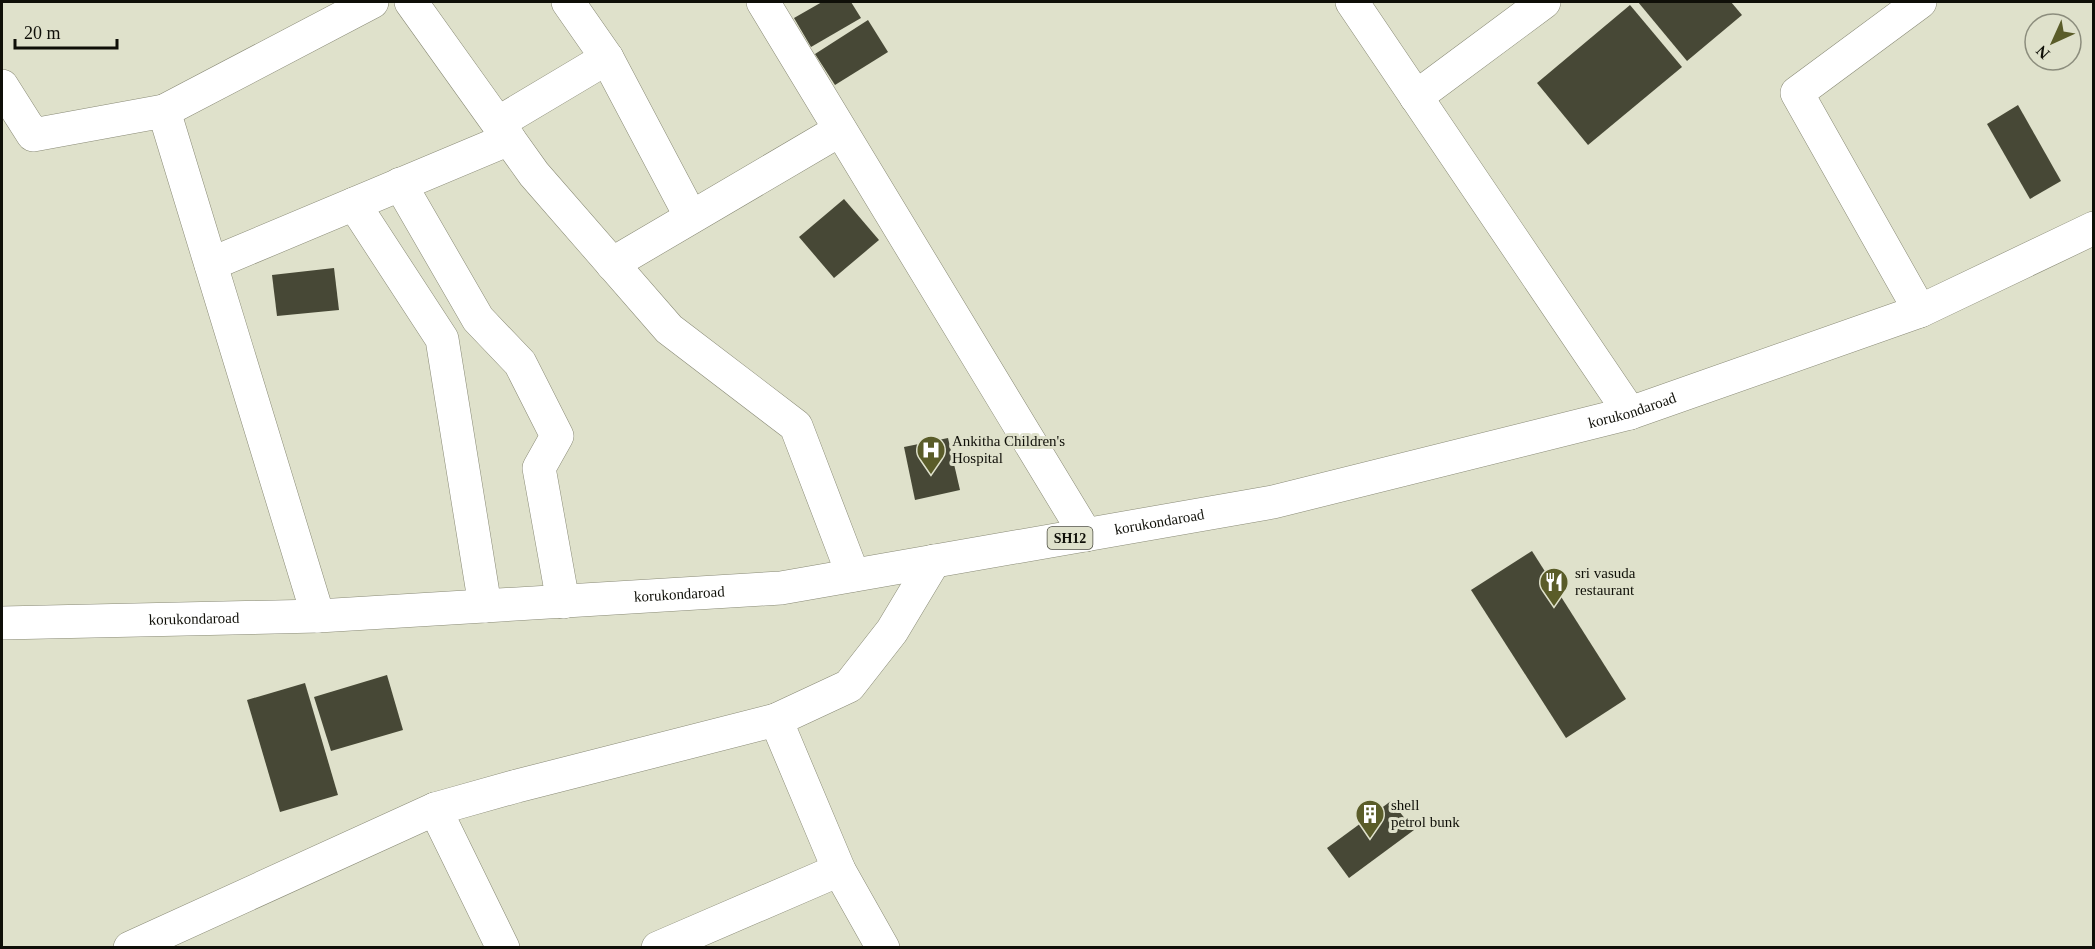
<svg xmlns="http://www.w3.org/2000/svg" width="2095" height="949" font-family="Georgia,serif">
<style>
.building{fill:#474836}
.lines{fill:none;stroke-linecap:round;stroke-linejoin:round}
.minor-casing{stroke:#898a76;stroke-width:34}
.major-casing{stroke:#898a76;stroke-width:34}
.minor{stroke:#fff;stroke-width:33}
.major{stroke:#fff;stroke-width:33}
.labels{text-anchor:middle;stroke-width:6;stroke-linejoin:round;paint-order:stroke}
.shield{fill:#dfe1cb;stroke:#4d4e42;stroke-width:1.5}
.shield-label{font-size:14px;font-weight:bold;fill:#0f0f08}
.street-label{font-size:15px;fill:#0f0f08;stroke:#dfe1cb}
.poi-label{font-size:15px;fill:#0f0f08;stroke:#dfe1cb;text-anchor:start}
</style>
<rect width="100%" height="100%" fill="#dfe1cb"/>
<g class="building">
<path d="M822,2H851L861,18L811,47L794,18Z"/>
<path d="M1638,2H1731L1742,15L1687,61Z"/>
<path d="M1630,5L1682,67L1588,145L1537,83Z"/>
<path d="M868,20L888,52L835,85L815,54Z"/>
<path d="M2018,105L2061,181L2030,199L1987,124Z"/>
<path d="M844,199L879,240L834,278L799,237Z"/>
<path d="M334,268L339,310L277,316L272,275Z"/>
<path d="M948,438L960,490L915,500L904,447Z"/>
<path d="M1532,551L1626,699L1566,738L1471,590Z"/>
<path d="M387,675L403,730L331,751L314,697Z"/>
<path d="M305,683L338,795L280,812L247,700Z"/>
<path d="M1391,801L1414,830L1349,878L1327,848Z"/>
</g>
<g class="lines">
<g class="minor-casing">
<g id="minor">
<path d="M411,2L534,174L669,329L796,426L853,575"/>
<path d="M763,2L1086,535"/>
<path d="M1352,2L1630,413"/>
<path d="M607,58L691,217"/>
<path d="M2,86L33,135L164,111L318,616"/>
<path d="M1416,97L1544,2"/>
<path d="M164,111L372,2"/>
<path d="M498,123L607,58L568,2"/>
<path d="M400,184L478,319L520,363L557,436L539,468L563,602"/>
<path d="M354,204L442,339L485,606"/>
<path d="M211,264L509,139"/>
<path d="M612,264L840,130"/>
<path d="M1920,311L1797,93L1920,2"/>
<path d="M776,720L839,870L883,948"/>
<path d="M435,809L503,948"/>
<path d="M130,948L435,809L517,786L776,720L849,686L892,631L934,561"/>
<path d="M658,948L839,870"/>
</g>
</g>
<g class="major-casing">
<g id="major">
<path id="s1" d="M2,623L318,616L781,588L1273,502L1630,413L1920,311L2094,228"/>
</g>
</g>
<use href="#minor" class="minor"/>
<use href="#major" class="major"/>
</g>
<defs>
<g id="hospital-pin" transform="scale(1.5)"><path d="M0 17L-7.5 6A9.5 9.5 0 1 1 7.5 6Z" fill="#5a5c29" stroke="#dfe1cb"/><path d="M-5-5h3v3.5h4V-5h3V5h-3V1.5h-4V5h-3Z" fill="#fff"/></g>
<g id="restaurant-pin" transform="scale(1.5)"><path d="M0 17L-7.5 6A9.5 9.5 0 1 1 7.5 6Z" fill="#5a5c29" stroke="#dfe1cb"/><path d="M-5-6h1v4h1v-4h1v4h1v-4h1v5L-1.5 .5V6h-2V.5L-5-1ZM5-6V6H3V1.5H1.5Q1.5-4 5-6Z" fill="#fff"/></g>
<g id="building-pin" transform="scale(1.5)"><path d="M0 17L-7.5 6A9.5 9.5 0 1 1 7.5 6Z" fill="#5a5c29" stroke="#dfe1cb"/><path d="M-4-6H4V6H1V3H-1V6H-4ZM-2.5-4.3h1.7v1.8h-1.7ZM.8-4.3h1.7v1.8H.8ZM-2.5-1h1.7V.8h-1.7ZM.8-1h1.7V.8H.8Z" fill="#fff"/></g>
</defs>
<g fill-rule="evenodd">
<use href="#hospital-pin" x="931" y="450"/>
<use href="#restaurant-pin" x="1554" y="582"/>
<use href="#building-pin" x="1370" y="814"/>
</g>
<g class="labels">
<rect class="shield" x="1047.5" y="527" width="45" height="22" rx="4.5"/>
<g class="shield-label">
<text x="1070" y="543">SH12</text>
</g>
<g class="street-label">
<text dy="5" stroke="none"><textPath href="#s1" startOffset="1650">korukondaroad</textPath></text>
<text dy="5" stroke="none"><textPath href="#s1" startOffset="1164">korukondaroad</textPath></text>
<text dy="5" stroke="none"><textPath href="#s1" startOffset="678">korukondaroad</textPath></text>
<text dy="5" stroke="none"><textPath href="#s1" startOffset="192">korukondaroad</textPath></text>
</g>
<g class="poi-label">
<text x="952" y="446">Ankitha Children's<tspan x="952" dy="17">Hospital</tspan></text>
<text x="1575" y="578">sri vasuda<tspan x="1575" dy="17">restaurant</tspan></text>
<text x="1391" y="810">shell<tspan x="1391" dy="17">petrol bunk</tspan></text>
</g>
</g>
<rect width="2095" height="949" fill="none" stroke="#0f0f08" stroke-width="6"/>
<g transform="translate(2053 42) rotate(225)"><circle r="28" fill="#dfe1cb" stroke="#8c8d7d" stroke-width="1.5"/>
<path d="M0-4.5L10 22L0 15L-10 22Z" fill="#5a5c29"/>
<text y="-9" font-size="16" font-weight="bold" text-anchor="middle" fill="#0f0f08">N</text>
</g>
<path d="M15 39v9h102v-9" fill="none" stroke="#0f0f08" stroke-width="3"/>
<text x="24" y="39" font-size="18" fill="#0f0f08" stroke="#dfe1cb" stroke-width="4.5" paint-order="stroke">20 m</text>
</svg>
